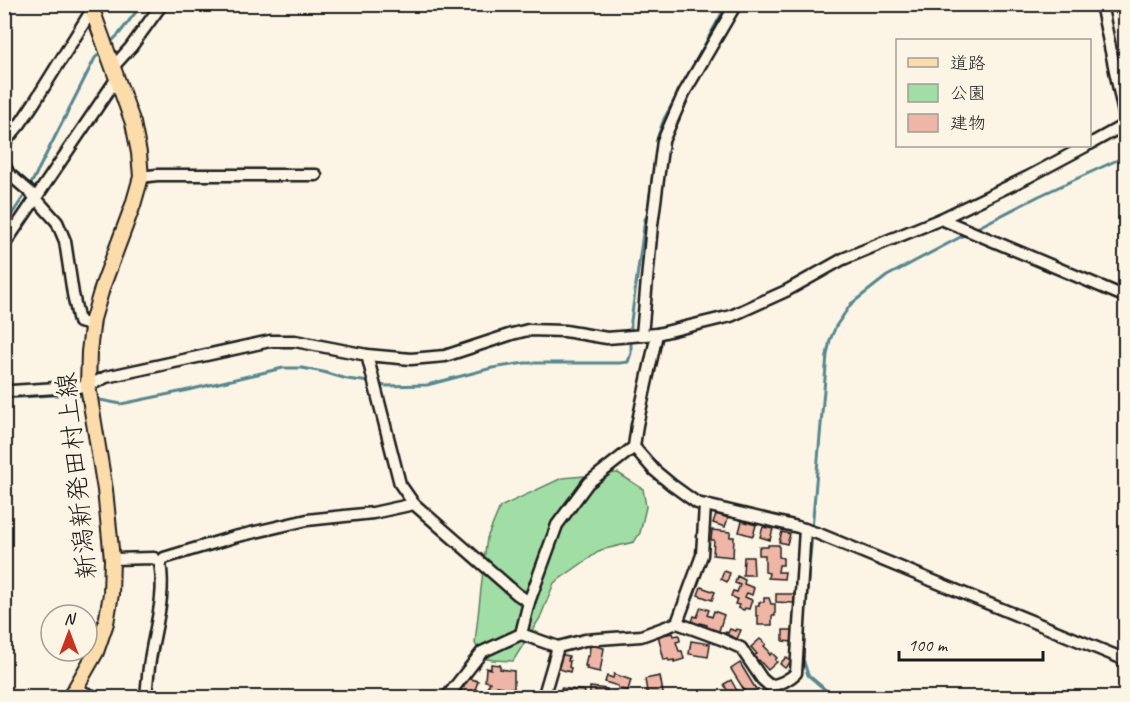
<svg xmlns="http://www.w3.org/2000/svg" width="1130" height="702" font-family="Caveat,'Klee One',sans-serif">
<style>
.green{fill:#a1dea5;stroke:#5e7d60;stroke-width:1.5}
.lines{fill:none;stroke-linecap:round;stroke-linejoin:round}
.stream{stroke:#56868e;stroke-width:3}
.building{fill:#efb6a7;stroke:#1c1c1c;stroke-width:1.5}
.minor-casing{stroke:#1c1c1c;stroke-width:15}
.major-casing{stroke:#1c1c1c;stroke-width:18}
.minor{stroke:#fcf5e5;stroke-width:10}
.major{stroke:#fddcac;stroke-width:14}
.labels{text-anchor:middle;stroke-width:6;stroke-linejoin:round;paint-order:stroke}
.street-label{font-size:26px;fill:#1c1c1c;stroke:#fcf5e5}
</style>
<rect width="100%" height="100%" fill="#fcf5e5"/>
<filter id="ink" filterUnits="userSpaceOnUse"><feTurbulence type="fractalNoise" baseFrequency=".0167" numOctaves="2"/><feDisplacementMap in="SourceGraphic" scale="12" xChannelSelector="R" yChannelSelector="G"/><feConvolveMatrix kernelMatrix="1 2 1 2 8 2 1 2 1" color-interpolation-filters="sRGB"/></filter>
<g filter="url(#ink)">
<path class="green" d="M618,473L643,489L646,507L640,533L634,542L601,550L554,583L540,618L513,661L493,660L482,658L475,643L485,553L487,538L500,507L562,478Z"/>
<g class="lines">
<g class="stream">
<path d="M109,44L119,34L142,4"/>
<path d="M29,188L95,58L102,51"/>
<path d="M4,226L26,193"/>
<path d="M973,230L1039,196L1126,156"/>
<path d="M377,384L385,386L427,385L492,368L525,363H620L628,362L631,353V321L645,219L647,216L658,136L664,119L727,4"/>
<path d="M4,398L74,394L86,397"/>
<path d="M95,399L121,404L184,391L283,368H302L323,372L347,379L370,382"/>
<path d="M812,529L827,355L830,340L836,326L851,304L887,276L968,233"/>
<path d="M812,535L805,613L803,659L808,675L835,698"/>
</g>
</g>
<g class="building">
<path d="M716,514L728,518L725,527L713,523Z"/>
<path d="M742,521L756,525L753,536L739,532Z"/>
<path d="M763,527L773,529L770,540L760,537Z"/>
<path d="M712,530L730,532V537H734L733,557L713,555L714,540H711Z"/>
<path d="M782,532L790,534L787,544L779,542Z"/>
<path d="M768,545H779V557L783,558V565H779L778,572H785L784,579L768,578L769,573L765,572V555H759V547H768Z"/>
<path d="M744,557H753L754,575H743Z"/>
<path d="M724,571L730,573L727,582L721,579Z"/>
<path d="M737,576L745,580L744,584L754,588L752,595L747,593L745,597L752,600L749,609L745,608L744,610L738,608L739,605L735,604L737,599L731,596L733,591L737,592L740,585L735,583Z"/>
<path d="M701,587L715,592L712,600L698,595Z"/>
<path d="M776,594H794V603L776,602Z"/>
<path d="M764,598H769L771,604H775V616H772V625H758V616H756V606H759V602H764Z"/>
<path d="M701,607L709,610L707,615L712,617L714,611L724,615L718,634L705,629L707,625L700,623L698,628L691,625L694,616L697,617Z"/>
<path d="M730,629L735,631L736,629L741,630L737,639L725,634L726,632L728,633Z"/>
<path d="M783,630H793L792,642L783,641Z"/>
<path d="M673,633L674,636L679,635L680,641L676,642L679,651H682L684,659L674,662V660L669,661L668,659L664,660L658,635L662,634V635Z"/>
<path d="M760,639L766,644L764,646L769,651L768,652L770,655L772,653L777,658L775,660L777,662L768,670L759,660L758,661L753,656L757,654L751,647Z"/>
<path d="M691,641L710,644L708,657L689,654Z"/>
<path d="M590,645L604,648L600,672L586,669L587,666H585L587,656H589Z"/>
<path d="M559,654L569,656L568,661H570L569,667L571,668L570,672L556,668Z"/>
<path d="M786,657L791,662L785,668L780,664Z"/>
<path d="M740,663L760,696L758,698H749L731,669Z"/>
<path d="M491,664L500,665V669L514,671V689L510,688L509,691L503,690V687L497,686V692L508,693L507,698H484L485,690H487L488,685H489L490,682L485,681L486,668L491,669Z"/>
<path d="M614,674L631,680L628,690L618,689V686L605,682L607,676L613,678Z"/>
<path d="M660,676L664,698H648L645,679Z"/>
<path d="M467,678L478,681L474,693L477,694L478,692L482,693L480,698H457V695H460L461,691L459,690L460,686L464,687Z"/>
<path d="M731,680L741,698H731L724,684Z"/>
<path d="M590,687L607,689L606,698H590Z"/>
<path d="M561,688L585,691L584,698H559Z"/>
</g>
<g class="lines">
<g class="minor-casing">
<g id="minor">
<path d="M1101,4L1126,123"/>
<path d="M113,67L131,47L162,4"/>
<path d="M4,143L20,124L34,103L95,5"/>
<path d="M1090,144L1126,124"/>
<path d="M4,164L9,174L31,193L57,222L65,241L73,294L79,322L93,325"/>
<path d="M141,177L157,175H316"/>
<path d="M941,219L1126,297"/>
<path d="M4,245L117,78"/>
<path d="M642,335L652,225L663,141L684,93L736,4"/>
<path d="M367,355L400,484L414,504L517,594L529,602"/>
<path d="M11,391L88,386L106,377L270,341H295L367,355L411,359L445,356L512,334L528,330L565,331L607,338L657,334L731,316L786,291L843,259L941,219L1028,177L1086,146"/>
<path d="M634,447L654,470L672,485L697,503L798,527L819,534L1126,660"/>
<path d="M112,559L154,558L160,563C166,596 155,627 150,660C148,672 147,685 146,698"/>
<path d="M160,563L164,558L234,537L307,520L373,513L414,504"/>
<path d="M677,623L702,555L705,505"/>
<path d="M521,634L558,647L585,640L641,636L677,623L721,639L741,648L762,679L770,686C780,684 788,681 796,673L805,529"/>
<path d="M75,689L98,698"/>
<path d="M446,698L482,652L521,634L529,602L557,525L588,483L634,447L637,425L657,334"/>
<path d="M543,698L558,647"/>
</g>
</g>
<g class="major-casing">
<g id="major">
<path d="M1119,4L1126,12"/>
<path d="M69,698L75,689L96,652L106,623L111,594L112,559L105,490L88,386L89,352L93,319L103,285L133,205L141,177L139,153L133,123L90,4"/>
</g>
</g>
<use href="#minor" class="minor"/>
<use href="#major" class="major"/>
</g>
</g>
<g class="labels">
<g class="street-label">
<text transform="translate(76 476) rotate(-96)" y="9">新潟新発田村上線</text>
</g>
</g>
<rect width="1130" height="702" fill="none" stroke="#fcf5e5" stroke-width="24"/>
<rect x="12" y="12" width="1106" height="678" fill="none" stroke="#1c1c1c" stroke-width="2" filter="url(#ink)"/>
<rect x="896" y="39" width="195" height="108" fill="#fcf5e5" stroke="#a29e95" stroke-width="1.5"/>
<rect x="908" y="58" width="30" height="9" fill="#fddcac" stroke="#a29e95" stroke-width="1.5"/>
<text x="950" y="69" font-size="18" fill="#1c1c1c">道路</text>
<rect x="908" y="84" width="30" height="18" fill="#a1dea5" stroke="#a29e95" stroke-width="1.5"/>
<text x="950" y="99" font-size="18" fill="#1c1c1c">公園</text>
<rect x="908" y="114" width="30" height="18" fill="#efb6a7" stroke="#a29e95" stroke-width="1.5"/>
<text x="950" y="129" font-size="18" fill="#1c1c1c">建物</text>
<g transform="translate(69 633)"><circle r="28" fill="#fcf5e5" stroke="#a29e95" stroke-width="1.5"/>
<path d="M0-4.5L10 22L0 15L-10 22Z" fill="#c8321e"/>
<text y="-9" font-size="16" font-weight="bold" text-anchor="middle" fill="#1c1c1c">N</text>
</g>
<path d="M899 651v9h144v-9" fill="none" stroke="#1c1c1c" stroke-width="3"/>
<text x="908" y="651" font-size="18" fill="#1c1c1c" stroke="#fcf5e5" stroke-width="4.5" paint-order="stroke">100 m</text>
</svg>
